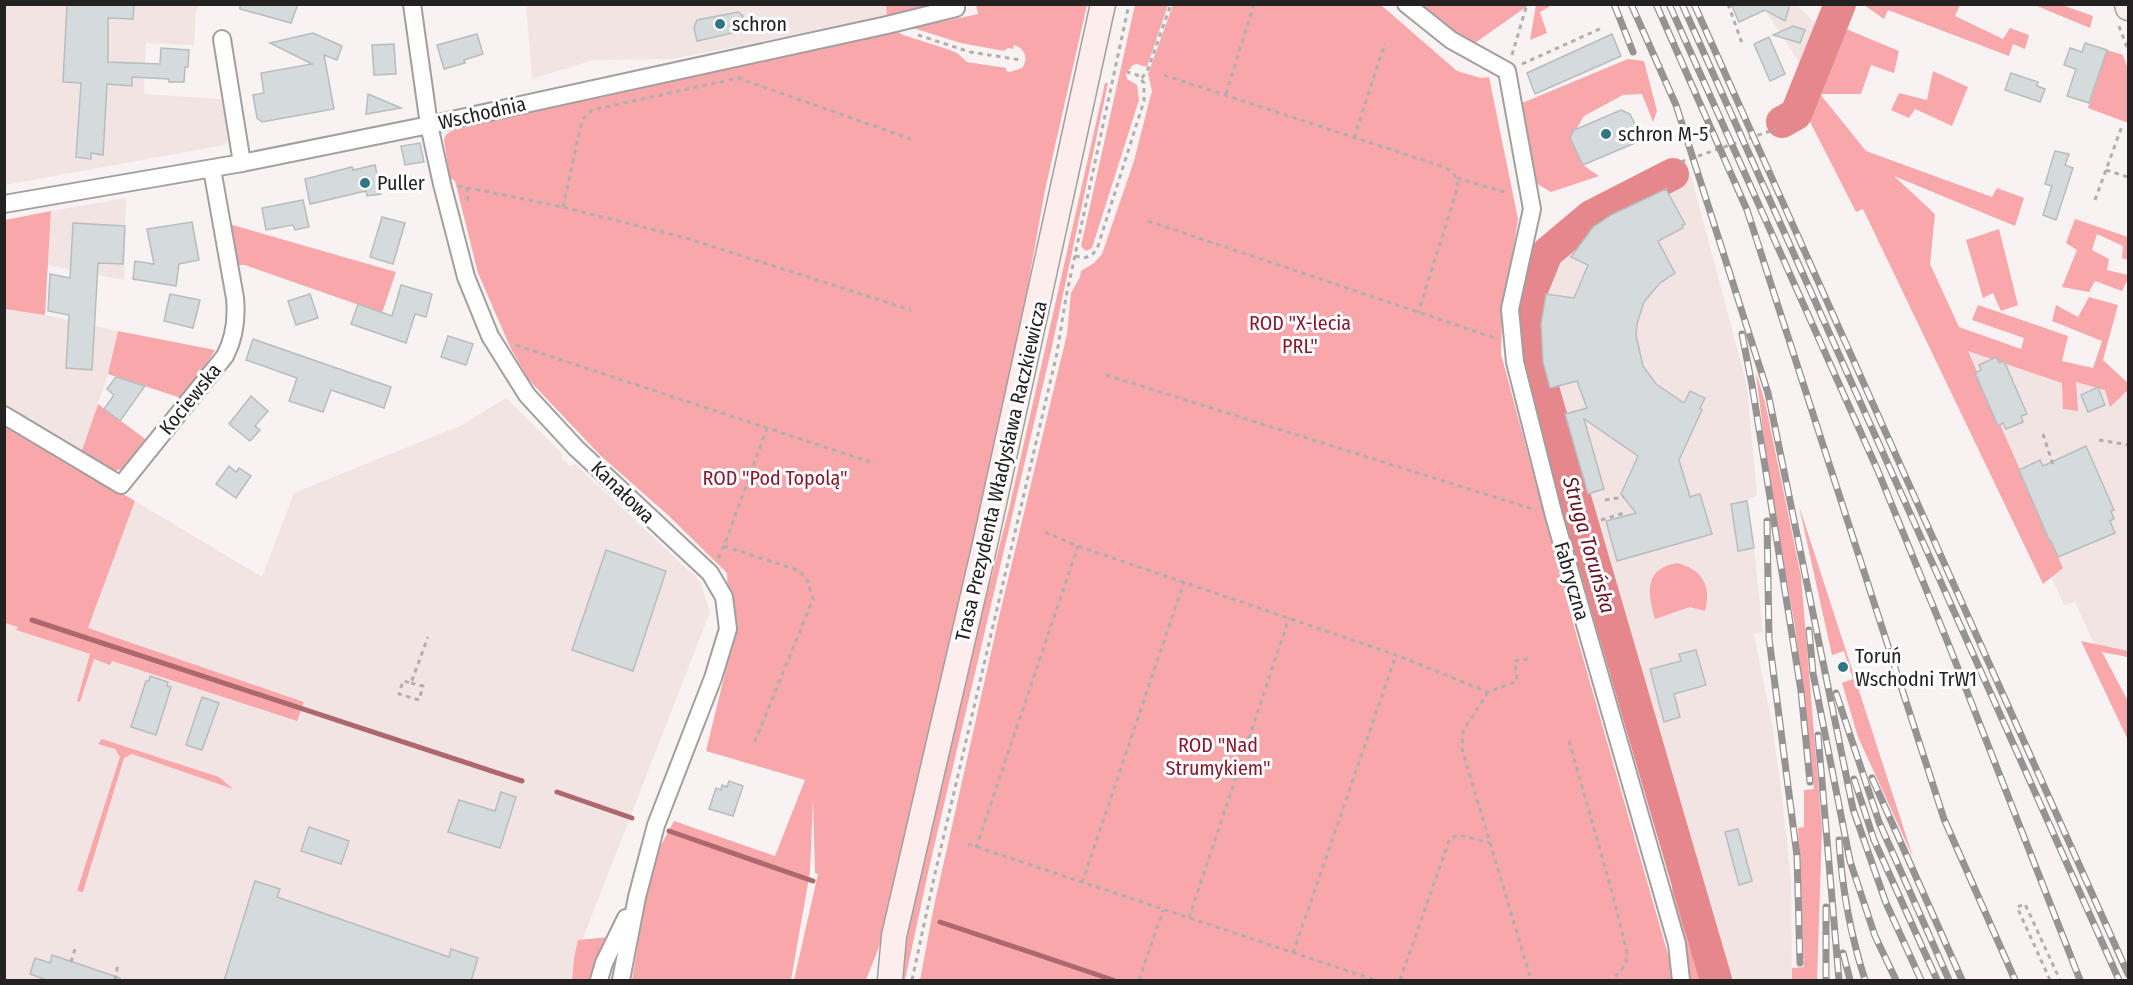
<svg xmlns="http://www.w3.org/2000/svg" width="2133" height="985" font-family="'Fira Sans Condensed',sans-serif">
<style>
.built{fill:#f3e4e4}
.green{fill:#f8a8ab}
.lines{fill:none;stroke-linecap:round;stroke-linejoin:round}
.stream{stroke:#ac686c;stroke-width:5}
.river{stroke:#e6878c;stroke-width:32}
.building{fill:#d5dadc;stroke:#b7bdbe;stroke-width:1.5}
.street-casing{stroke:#a49e9e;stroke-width:20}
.secondary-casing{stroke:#a49e9e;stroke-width:27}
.path{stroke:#b3aeae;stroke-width:3;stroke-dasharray:4.5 4.5;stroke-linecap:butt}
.street{stroke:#fff;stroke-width:16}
.secondary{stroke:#feeded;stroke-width:24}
.rail-casing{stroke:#979393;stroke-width:7}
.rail{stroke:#fff;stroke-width:4.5;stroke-dasharray:14;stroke-linecap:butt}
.poi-dot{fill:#327686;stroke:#fff;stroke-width:2}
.labels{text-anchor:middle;stroke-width:6;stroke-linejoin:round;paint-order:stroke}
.poi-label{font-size:20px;fill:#232121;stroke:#fff;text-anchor:start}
.street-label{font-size:20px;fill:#232121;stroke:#fff}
.park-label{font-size:20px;fill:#8a182d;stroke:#fff}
.water-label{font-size:21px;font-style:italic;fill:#681221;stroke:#fff}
</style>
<rect width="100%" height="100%" fill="#f8f2f2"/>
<g class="built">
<path d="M886,4L887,16L673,59L593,60L532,79L526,5Z"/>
<path d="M5,5H200L196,10L194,45L146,43L144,94L221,99L229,138L224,145L5,185Z"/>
<path d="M1766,5H1797L1817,25L1801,65L1764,8Z"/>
<path d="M1690,172L1747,385L1757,495L1747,501L1754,548L1763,632L1754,634L1772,724L1781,788L1791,881L1792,980H1726L1632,663L1618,599L1594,536L1589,503L1539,362L1536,299L1549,262L1583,226L1638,195Z"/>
<path d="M126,198L124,280L48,265L51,211Z"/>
<path d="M5,309L45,315L118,331L108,374L81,453L5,408Z"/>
<path d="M1939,328L2128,393V655L2095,646L2075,602L2064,605Z"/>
<path d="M506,398L562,453V459L570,466L575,464L700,581L710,612L580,946L581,980H5L4,623L18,627L16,630L296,721L304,702L88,628L135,501L262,577L294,493L462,425Z"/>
</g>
<g class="green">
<path d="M886,5H936L931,8L887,16Z"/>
<path d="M976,5H1087L1045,190L1014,363L879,947L866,980H794L818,874L815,873L813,799L810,872L791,980H632L652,862L674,821L775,856L805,780L706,751L729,657L730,641L727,573L669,516L600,455L529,380L511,349L478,273L455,181L450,178L444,141L445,136L451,131L561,103L599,98L698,75L754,63L811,47L895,30L903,35L947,49L957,53L967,62L1006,68V71L1010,72L1022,68C1029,58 1025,49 1014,45L1013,49L1008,48L1004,51L961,43L913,28L978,14Z"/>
<path d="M1135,5H1168L1147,67L1137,64L1133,65L1126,73L1127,79L1137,85L1139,100L1092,248L1086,251L1081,246Z"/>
<path d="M1173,5H1381L1457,71L1481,78L1489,77L1518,219L1502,322L1501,354L1577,637L1673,972L1671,980H920L934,906L999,617L1067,334L1071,293L1080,277L1081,271L1094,263L1102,254L1134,161L1150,98L1152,91L1148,74Z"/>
<path d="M1416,5H1529L1472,45Z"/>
<path d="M1536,5H1552L1540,12L1547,33L1530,40Z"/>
<path d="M1845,5H1856L1846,29L1899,51L1894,73L1871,65L1861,94H1820L1866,151L1992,197L1997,188L2024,198L2015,226L1894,176L1935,214L1930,264L1959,327L2021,349L2024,338L1972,320L1978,305L2068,336L2062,361L2093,368L2102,341L2052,321L2056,305L2078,317L2089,297L2118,305L2103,360L2128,383V390L2110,407L2105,390L2076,382L2078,411L2063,409L2062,383L1968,351L2063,568L2043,584L1863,209L1856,212L1803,108Z"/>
<path d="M1864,5H1960L1955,16L2003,39L2010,28L2029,35L2025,49L2013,44L2009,56L1888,10L1884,19Z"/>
<path d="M2038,5H2062L2093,16L2090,28L2037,6Z"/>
<path d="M2107,50L2123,55L2128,69V123L2088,108Z"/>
<path d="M1628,59L1644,61L1657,111L1653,122L1642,94L1623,95L1584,116L1571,138L1583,165L1599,176L1551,192L1534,182L1522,103Z"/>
<path d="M1933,71L1968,87L1952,126L1915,109L1909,118L1891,110L1899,93L1927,100Z"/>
<path d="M1105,83H1108L1051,351L929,868L905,980H897L945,757L1009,509Z"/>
<path d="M51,211L45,315L5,309V220Z"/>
<path d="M2075,219L2128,237V260L2122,258L2123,246L2097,234L2092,250L2109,259L2107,270L2128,275V279L2122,291L2095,281L2089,292L2062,287L2077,250L2066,243Z"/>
<path d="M229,224L396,272L382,313L245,265H237Z"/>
<path d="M1999,229L2018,305L2001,311L1993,293L1983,298L1966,240Z"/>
<path d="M118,331L215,350L184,399L108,374Z"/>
<path d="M1538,337L1539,362L1589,503L1594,536L1618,599L1628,645L1610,647L1599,638L1519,338Z"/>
<path d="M1756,373L1765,402L1801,576L1822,829L1817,980H1792V968L1804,967L1798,828L1804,827V790L1814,789L1795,627L1770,487Z"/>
<path d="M98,404L148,441L125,469L112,471L81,453Z"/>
<path d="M4,424L135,501L88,628L304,702L297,721L112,661L110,665L94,659L80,702L77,701L90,654L16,630L18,627L5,623Z"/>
<path d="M1799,506L1913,857L1858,737L1842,683L1853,679L1844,651L1832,655Z"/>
<path d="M1677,563C1702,569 1712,586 1705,611L1690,607L1655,619C1648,594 1643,569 1677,563Z"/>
<path d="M2081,641L2128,651V657L2102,652L2128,701V740Z"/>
<path d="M1632,663L1726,980H1687L1670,899L1674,880L1617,665Z"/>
<path d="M102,739L219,777L233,789L132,754L124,758L83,892L77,891L120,757L115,749L98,744Z"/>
<path d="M609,937L593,980H572L574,959L578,940Z"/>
</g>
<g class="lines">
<g class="stream">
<path d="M32,620L522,781"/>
<path d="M557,792L632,818"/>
<path d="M669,831L813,881"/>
<path d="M940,922L1113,980"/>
</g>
<g class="river">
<path d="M1782,122L1796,114L1840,4"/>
<path d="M1673,174L1591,216L1547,253L1528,300L1534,357L1716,980"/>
</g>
</g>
<g class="building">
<path d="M67,4H134L133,19L108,18V62L160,64L161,48L189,50L188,67H185L184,82H169V79L132,77V86L107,84L103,155L91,153V159L76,157L81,83L63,82Z"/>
<path d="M240,4H298L291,23L240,9Z"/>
<path d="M1731,4H1790L1785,21L1765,10L1739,22Z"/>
<path d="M738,12L743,16L746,30L697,41L694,28L697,20Z"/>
<path d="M1793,26L1805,30L1800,43L1773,35Z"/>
<path d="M313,33L342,46L337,60L324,55L334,109L262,122L257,118L253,95L264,93L261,73L312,64L270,43Z"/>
<path d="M477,34L483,54L464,60L465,63L444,69L437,45Z"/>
<path d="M1612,34L1621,56L1535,94L1527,73Z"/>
<path d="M1769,37L1785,74L1770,81L1754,44Z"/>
<path d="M2085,43L2107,50L2089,103L2067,96L2076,69L2064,65L2070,48L2082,52Z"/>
<path d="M394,44L396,74L374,75L372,45Z"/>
<path d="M2011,73L2038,82L2037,86L2045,89L2040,102L2005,90Z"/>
<path d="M368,94L401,108L366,114Z"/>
<path d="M1621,110L1630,114L1642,140L1583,165L1570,138L1574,130Z"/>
<path d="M420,143L424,162L405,165L401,146Z"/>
<path d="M2055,151L2069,154L2065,165L2073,168L2056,220L2043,215L2052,186L2045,184Z"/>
<path d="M375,165L381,194L367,196L366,191L310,204L305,179L352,167L353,170Z"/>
<path d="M1666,189L1685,224L1682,225L1683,228L1658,241L1675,273L1659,284L1644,302L1637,324L1636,335L1643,366L1656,384L1684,403L1690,391L1705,398L1700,408L1702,410L1679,460L1690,497L1700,494L1712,534L1617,561L1606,521L1636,513L1621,494L1638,456L1584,419L1604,489L1588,494L1565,414L1587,408L1577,381L1550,388L1543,362L1541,324L1546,294L1574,298L1588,265L1571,257L1593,227L1611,215Z"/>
<path d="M303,200L309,227L295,230L293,225L266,230L262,208Z"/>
<path d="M382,217L405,223L393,264L370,257Z"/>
<path d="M192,222L199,260L179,264L176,286L133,279L135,261L154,264L147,229Z"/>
<path d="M73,223L125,226L123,264L98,263L92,370L66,368L69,315L48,311L50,274L70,278Z"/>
<path d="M401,285L432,294L426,317L415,314L406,343L351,324L358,304L392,316Z"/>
<path d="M170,294L200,300L193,328L164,321Z"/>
<path d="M310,294L318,318L296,325L288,301Z"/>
<path d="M448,336L473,344L466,365L441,357Z"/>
<path d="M253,339L391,387L384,408L331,390L323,412L289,401L297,378L246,360Z"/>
<path d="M1996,357L1999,363L2004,361L2027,414L2021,416L2023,422L2006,429L2003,423L1998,426L1975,373L1981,370L1979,365Z"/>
<path d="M116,377L145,386L120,421L104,409L114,395L107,389Z"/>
<path d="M2098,387L2105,405L2088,412L2081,395Z"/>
<path d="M251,396L268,411L255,426L260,430L250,441L229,424Z"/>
<path d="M2086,446L2114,510L2111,511L2114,519L2110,521L2115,533L2058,557L2051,541L2050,542L2019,470L2040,460L2043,466Z"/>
<path d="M229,466L236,472L239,468L251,476L236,498L216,484Z"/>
<path d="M1747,501L1754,548L1738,551L1731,504Z"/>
<path d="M606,550L666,571L633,671L572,650Z"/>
<path d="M1696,650L1706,685L1674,694L1680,717L1664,722L1650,669L1681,661L1679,654Z"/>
<path d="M150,676L168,682L167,686L171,687L156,735L131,727L146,681H149Z"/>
<path d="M202,697L219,703L202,750L186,745Z"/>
<path d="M729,781L743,786L733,816L709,809L716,788L721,790L722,785L727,787Z"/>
<path d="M501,792L516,797L500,848L448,832L459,800L495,811Z"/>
<path d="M309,827L349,841L341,864L301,851Z"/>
<path d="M1738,829L1752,881L1739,885L1725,832Z"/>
<path d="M255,881L280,889L277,897L449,957L451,949L478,958L471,981H224Z"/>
<path d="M52,955L120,978V981H49L30,974L35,958L50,963Z"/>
</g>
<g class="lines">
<g class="street-casing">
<g id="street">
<path d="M412,4L429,125L442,184L466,277L490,336L527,395L576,448L710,573L724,597L728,629L713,678L656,825L637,897L621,980"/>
<path d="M1406,4L1451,40L1507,71L1532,209L1510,309L1515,362L1554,516L1677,944L1681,980"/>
<path d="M222,39L242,163"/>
<path d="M4,204L242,163L429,125L887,25L956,8"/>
<path d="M4,415L121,485L225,356C235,337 237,319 235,298L212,169"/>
<path d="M599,980L604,963L626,918"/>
</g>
</g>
<g class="secondary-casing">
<g id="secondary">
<path d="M2127,4L2128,8"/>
<path d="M890,980L894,936L985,544L1103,4"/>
</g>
</g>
<g class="path">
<path d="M1728,4L1742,43"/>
<path d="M2119,26L2128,50"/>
<path d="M918,35L970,52L1021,60"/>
<path d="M1512,55L1527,4"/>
<path d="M1522,64L1604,27"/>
<path d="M1164,75L1444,167C1453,172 1457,176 1458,187L1418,313"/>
<path d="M1142,78L1148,69L1171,4"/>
<path d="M1226,94L1254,4"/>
<path d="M1354,138L1385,43"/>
<path d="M1681,162L1776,129"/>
<path d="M2106,170L2128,177"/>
<path d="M1457,178L1504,192"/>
<path d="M458,186L563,207L686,238L911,310"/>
<path d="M467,187L468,205"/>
<path d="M2095,200L2122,126"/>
<path d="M563,207L581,125L583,119L592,110L738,78L911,139"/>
<path d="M1148,221L1498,339"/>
<path d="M1075,256C1087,259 1092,258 1098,246L1144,101V83L1137,75L1127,72"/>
<path d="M516,345L870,462"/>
<path d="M1106,375L1536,510"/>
<path d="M2043,434L2053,465"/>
<path d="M2099,440L2128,445"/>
<path d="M1605,500L1624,497"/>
<path d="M1601,520L1624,513L1625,516"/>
<path d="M1045,532L1078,546L1396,655L1488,692L1517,681L1515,661L1529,659"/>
<path d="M724,546L797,570L806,577L813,599L753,746"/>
<path d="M718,558L724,546L767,428"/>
<path d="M411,683L423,686L419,700L399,694L403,681L411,683L428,637"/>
<path d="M1488,692L1463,731L1462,749L1531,980"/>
<path d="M1569,741L1612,892L1627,953L1626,964L1613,980"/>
<path d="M968,844L1375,980"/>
<path d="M976,848L1078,546"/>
<path d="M1082,883L1184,582"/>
<path d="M1189,918L1289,618"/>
<path d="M1293,953L1396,655"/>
<path d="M71,962L75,949"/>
<path d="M115,980L118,964"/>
<path d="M912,980L936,869L1057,353L1066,297L1129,4"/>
<path d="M1139,980L1163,910"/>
<path d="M1400,980L1450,838L1459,835L1490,843"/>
<path d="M2050,980L2017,907L2025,904L2060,980"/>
</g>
<use href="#street" class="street"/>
<use href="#secondary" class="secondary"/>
<g class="rail-casing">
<g id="rail">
<path d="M1614,4L1633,52"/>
<path d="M1631,4L1676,105L1768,393L1853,809L1886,903L1921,980"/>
<path d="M1656,4L1747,210L1944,819L2015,980"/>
<path d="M1669,4L1878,471L1948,643L2080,980"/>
<path d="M1682,4L2119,980"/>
<path d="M1694,4L2128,974"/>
<path d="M1742,334L1752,385L1801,691L1810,782"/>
<path d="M1767,521L1769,638L1797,856L1800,963"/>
<path d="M1809,630L1813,673L1850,861L1875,936L1896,980"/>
<path d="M1836,693L1879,822L1949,980"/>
<path d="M1818,735L1839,980"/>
<path d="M1872,778L1962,980"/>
<path d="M1854,779L1874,840L1937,980"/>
<path d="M1839,840C1842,890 1850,933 1865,980"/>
<path d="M1826,907V980"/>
<path d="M1843,953L1850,980"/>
</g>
</g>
<use href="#rail" class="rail"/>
</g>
<g class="poi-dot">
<circle cx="720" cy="24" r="6"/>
<circle cx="1606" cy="134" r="6"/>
<circle cx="365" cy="183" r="6"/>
<circle cx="1843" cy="667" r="6"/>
</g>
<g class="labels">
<g class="poi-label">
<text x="732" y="31">schron</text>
<text x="1618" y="141">schron M-5</text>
<text x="377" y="190">Puller</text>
<text x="1855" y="663">Toruń<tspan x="1855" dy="23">Wschodni TrW1</tspan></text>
</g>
<g class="street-label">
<text transform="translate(482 113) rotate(-13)" y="7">Wschodnia</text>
<text transform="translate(190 399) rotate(-51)" y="7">Kociewska</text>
<text transform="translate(1001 471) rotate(-77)" y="7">Trasa Prezydenta Władysława Raczkiewicza</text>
<text transform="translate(623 492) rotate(44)" y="7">Kanałowa</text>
<text transform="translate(1572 581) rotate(74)" y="7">Fabryczna</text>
</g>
<g class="park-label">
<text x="1300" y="330">ROD "X-lecia<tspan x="1300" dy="23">PRL"</tspan></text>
<text x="775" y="485">ROD "Pod Topolą"</text>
<text x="1218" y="752">ROD "Nad<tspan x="1218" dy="23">Strumykiem"</tspan></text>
</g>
<g class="water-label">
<text transform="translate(1589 545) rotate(74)" y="7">Struga Toruńska</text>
</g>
</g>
<rect width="2133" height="985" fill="none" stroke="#232121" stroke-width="12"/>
</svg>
